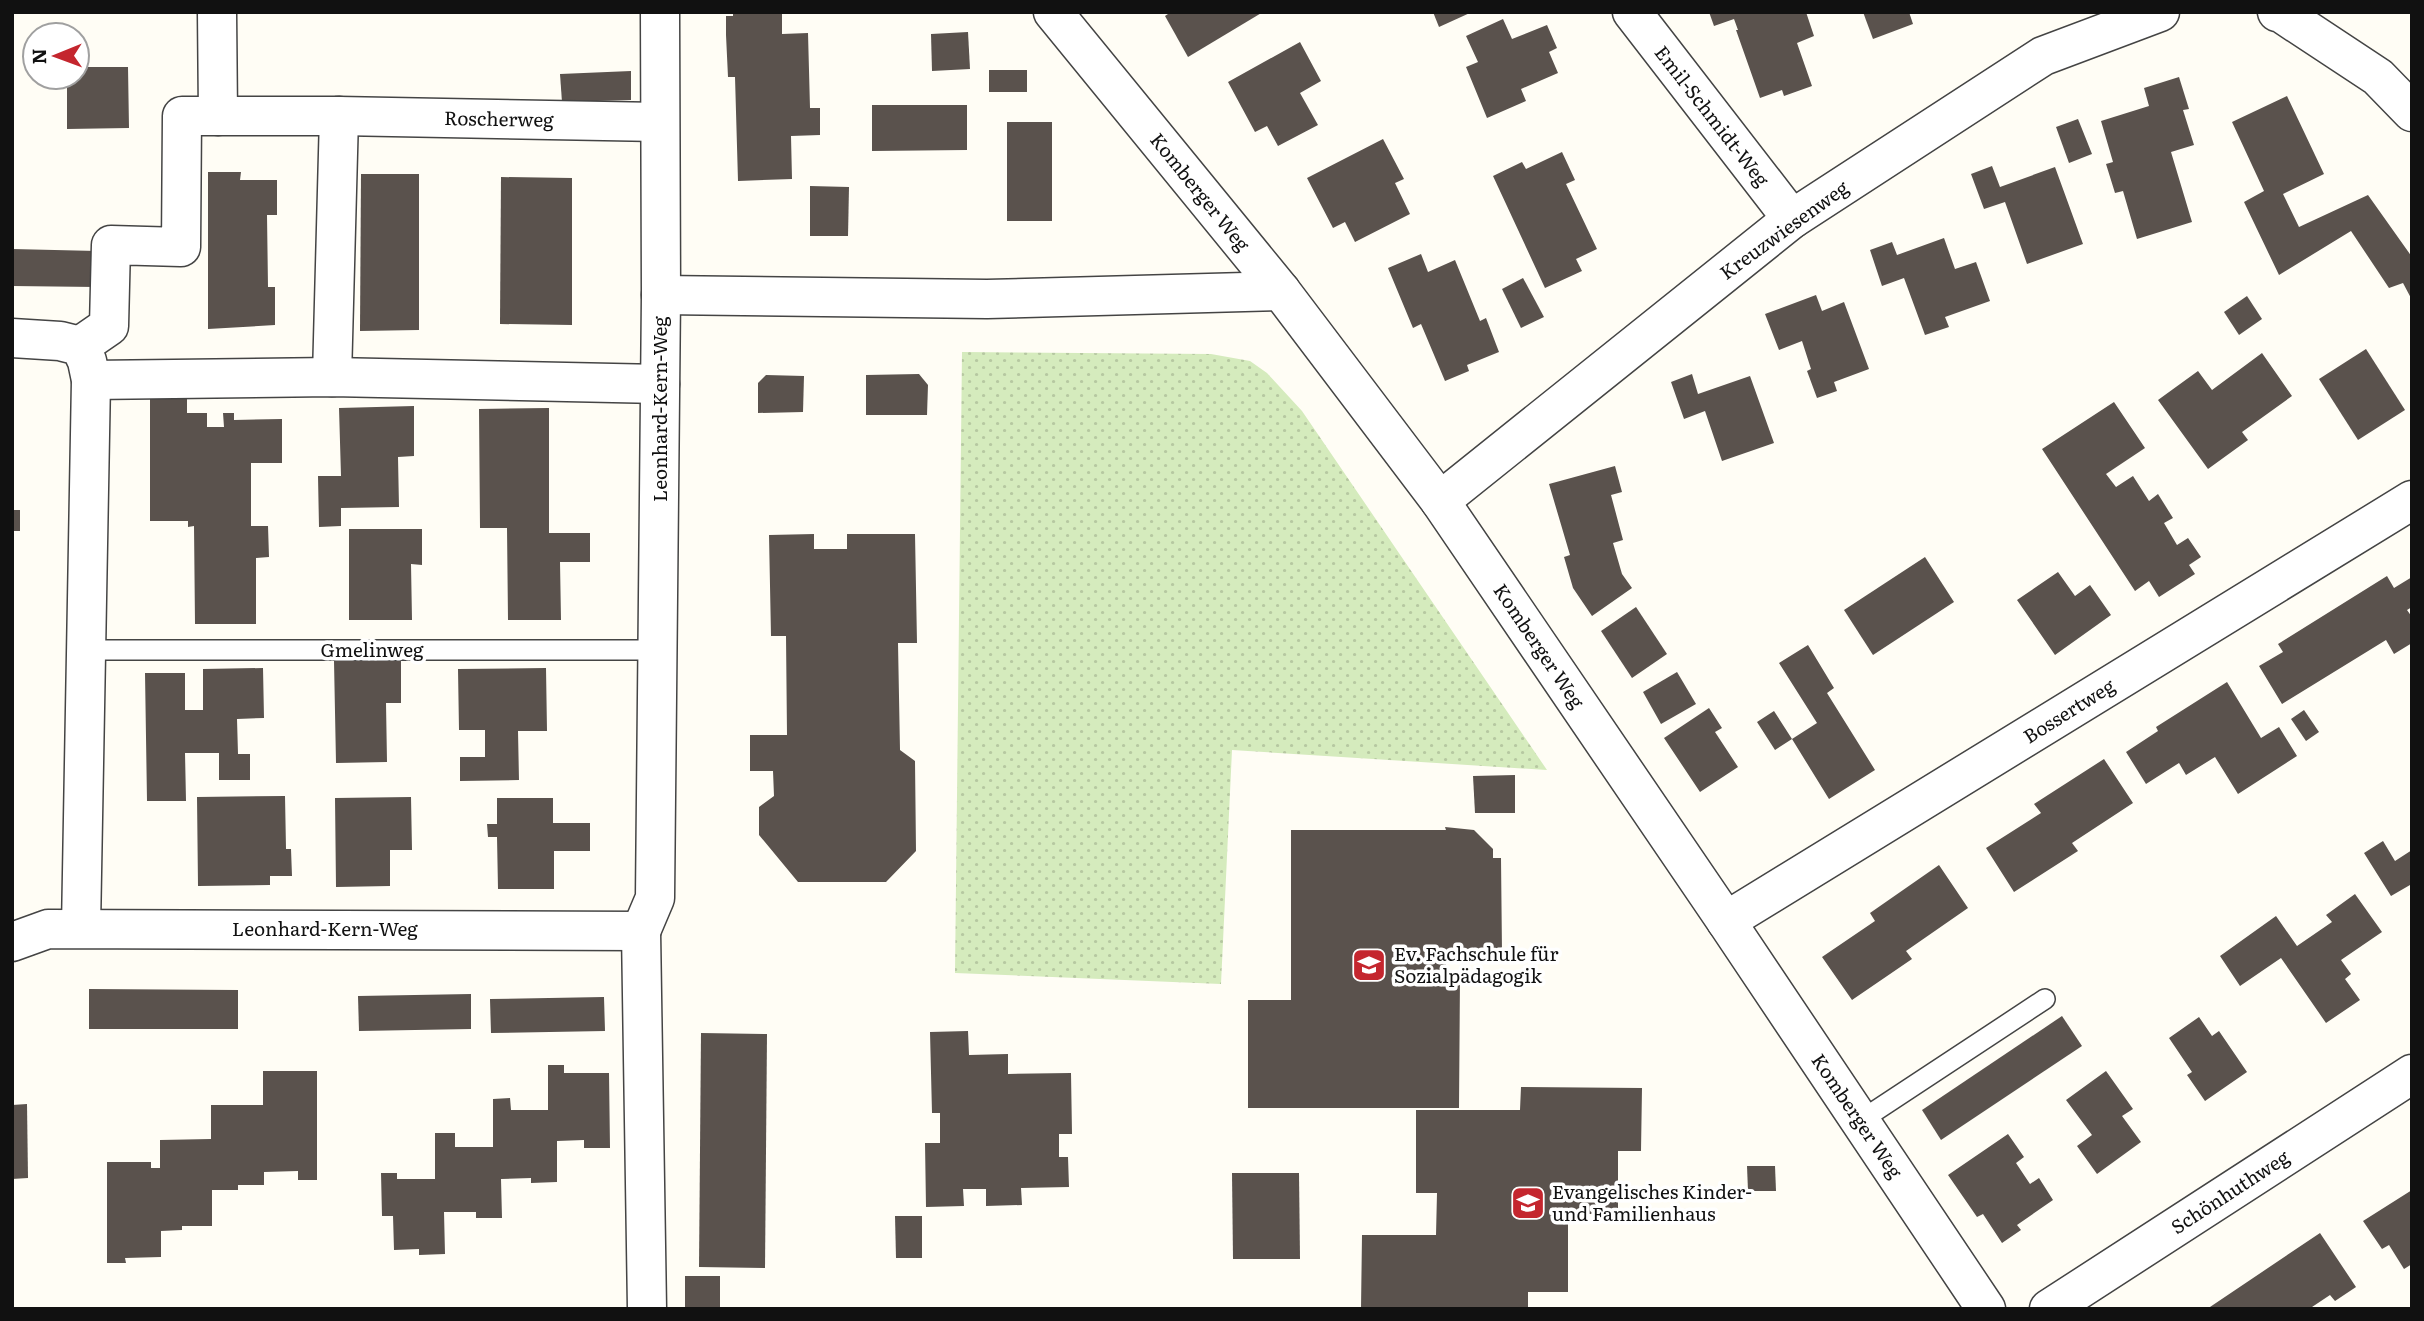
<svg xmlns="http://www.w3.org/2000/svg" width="2424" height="1321" font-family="Literata,serif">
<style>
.green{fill:url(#green-dots)}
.building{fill:#5a524d}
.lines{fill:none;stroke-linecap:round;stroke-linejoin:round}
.service-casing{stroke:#444;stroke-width:22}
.minor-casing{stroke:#444;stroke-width:41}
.service{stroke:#fff;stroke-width:19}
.minor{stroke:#fff;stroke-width:38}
.labels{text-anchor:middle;stroke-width:7;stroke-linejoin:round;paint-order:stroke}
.street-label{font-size:19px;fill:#111;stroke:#fff}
.poi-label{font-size:19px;fill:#111;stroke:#fff;text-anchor:start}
</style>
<defs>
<pattern id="green-dots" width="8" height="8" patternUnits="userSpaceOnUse" patternTransform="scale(1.75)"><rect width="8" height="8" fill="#d5ebbd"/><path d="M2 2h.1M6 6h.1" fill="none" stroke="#b6c8a1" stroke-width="1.8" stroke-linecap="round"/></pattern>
</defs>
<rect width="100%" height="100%" fill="#fffdf5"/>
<path class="green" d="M962,352L1211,354L1250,361L1267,373L1302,411L1547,770L1232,750L1221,984L955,973Z"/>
<g class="building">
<path d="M733,12H782V34L808,33L810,108H820V135L791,136L792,179L738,181L735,77H728L726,35V16H733Z"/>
<path d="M1171,12H1263L1188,57L1165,16Z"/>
<path d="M1433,12H1472L1439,27Z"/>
<path d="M1709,12H1806L1814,36L1797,43L1812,86L1784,96L1782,90L1760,98L1736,30H1738L1734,19L1714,26Z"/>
<path d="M1863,12H1909L1913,24L1873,39Z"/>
<path d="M1503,19L1512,39L1547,25L1557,48L1549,52L1558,73L1521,89L1526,101L1487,118L1466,67L1478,62L1466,36Z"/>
<path d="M968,32L970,69L932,71L931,34Z"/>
<path d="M1300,42L1321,81L1300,93L1318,125L1278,146L1267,126L1255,132L1228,82Z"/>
<path d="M77,67H128L129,128L67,129V77H77Z"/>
<rect x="989" y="70" width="38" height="22"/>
<path d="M631,71V100L562,102L560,74Z"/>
<path d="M2179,77L2189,109L2183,110L2194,145L2171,152L2192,222L2137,239L2123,191L2115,193L2106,164L2113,162L2101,121L2149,106L2144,88Z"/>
<path d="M2287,96L2324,174L2283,194L2299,227L2368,195L2412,257V300L2403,283L2389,288L2351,231L2279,275L2244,202L2264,191L2232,122Z"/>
<path d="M872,105H967V150L872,151Z"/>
<path d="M2078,119L2092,154L2069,163L2056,127Z"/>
<rect x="1007" y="122" width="45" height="99"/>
<path d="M1383,139L1404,179L1395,183L1410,214L1355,242L1345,222L1333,228L1307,178Z"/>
<path d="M1562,152L1575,180L1566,184L1597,249L1576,259L1582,271L1545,288L1493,176L1522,162L1526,169Z"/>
<path d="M1992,166L2000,187L2055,167L2083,244L2027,264L2005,202L1984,209L1971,174Z"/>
<path d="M208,172H241L240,180H277V215H267L268,287H275V325L208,329Z"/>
<path d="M361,174H419V330L360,331Z"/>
<path d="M501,177L572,178V325L500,324Z"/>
<path d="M810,186L849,187L848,236H810Z"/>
<path d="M1944,238L1955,269L1976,262L1990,301L1945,317L1949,327L1925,335L1904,278L1882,286L1870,250L1892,242L1897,255Z"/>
<path d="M12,249L97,251L96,287L12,286Z"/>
<path d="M1421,254L1428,272L1455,260L1480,321L1486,318L1499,352L1467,365L1469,371L1445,381L1421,324L1413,328L1388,268Z"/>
<path d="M1523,278L1544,317L1521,328L1502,289Z"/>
<path d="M1816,295L1822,311L1844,302L1869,369L1834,382L1837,391L1817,398L1807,371L1811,369L1802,341L1779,350L1765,314Z"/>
<path d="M2247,296L2262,319L2239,335L2224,312Z"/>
<path d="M2366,349L2405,410L2358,440L2319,379Z"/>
<path d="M2262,353L2292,396L2242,432L2248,440L2208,469L2158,400L2198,371L2212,390Z"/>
<path d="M919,374L928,385L927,415H866V375Z"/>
<path d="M1692,374L1698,394L1750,376L1774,443L1722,461L1705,411L1684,419L1671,382Z"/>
<path d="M766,375L804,376L803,412L758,413V383Z"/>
<path d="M187,397V413H207V427H224L223,413H234V420L282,419V463H251V526H268L269,557L256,558V624H195L194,526L188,527V521H150V398Z"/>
<path d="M2114,402L2145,448L2106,474L2116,487L2133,476L2149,501L2158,494L2173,518L2164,523L2177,545L2188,538L2201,557L2189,565L2195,574L2159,597L2149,581L2135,591L2042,449Z"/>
<path d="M414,406V456L398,457L399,507L341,508V526L319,527L318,476H341L339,408Z"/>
<path d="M549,408V533H590V562H560L561,620H508L507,528H480L479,409Z"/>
<path d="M1615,466L1622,492L1611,495L1623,540L1613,543L1622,574L1632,588L1592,616L1573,588L1564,557L1570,555L1549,484Z"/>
<rect x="12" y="510" width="8" height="21"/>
<path d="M349,529H422V565L411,564L412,620H349Z"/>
<path d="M814,534V549H847V534H915L917,643H898L900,750L915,761L916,851L886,882H798L759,835V807L774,796L773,771H750V735H787L786,636H771L769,535Z"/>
<path d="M1925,557L1954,602L1873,655L1844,610Z"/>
<path d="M2058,572L2075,596L2090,585L2111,615L2055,655L2017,600Z"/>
<path d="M2387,576L2394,588L2412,577V607L2407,610L2412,617V643L2394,654L2386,640L2282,704L2259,666L2283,652L2278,644Z"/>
<path d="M1636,607L1667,654L1632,678L1601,631Z"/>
<path d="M1808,645L1834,688L1827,693L1875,770L1829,799L1792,739L1775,750L1757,722L1774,711L1792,739L1817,723L1779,663Z"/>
<path d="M401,660V703H386L387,762L336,763L334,661Z"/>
<path d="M263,668L264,718L237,719L238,754H250V780H219V753H185L186,801H147L145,673H185V710H203V669Z"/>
<path d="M546,668L547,731H518L519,780L460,781V757H485V730H459L458,669Z"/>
<path d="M1677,672L1696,704L1661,724L1643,692Z"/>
<path d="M2227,682L2261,738L2279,727L2297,756L2238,794L2215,757L2186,775L2179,763L2146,784L2126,752L2158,731L2156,727Z"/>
<path d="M1709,708L1722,728L1715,732L1738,767L1700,792L1664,738Z"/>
<path d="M2304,710L2319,732L2306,741L2291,719Z"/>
<path d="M2104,759L2133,803L2072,843L2078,851L2014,892L1986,848L2041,813L2034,804Z"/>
<path d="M1515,775V813H1475L1473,776Z"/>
<path d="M285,796L286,849H291L292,876H270V885L198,886L197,797Z"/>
<path d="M411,797L412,850H390V886L336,887L335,798Z"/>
<path d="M497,798H553V823H590V851H554V889H498L497,837H488L487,824H497Z"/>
<path d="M1445,827L1474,830L1493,849V858H1501L1502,953H1446V977H1460L1459,1108H1248V1000H1291V830H1446Z"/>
<path d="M2383,841L2395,861L2412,850V887L2410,885L2391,896L2364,853Z"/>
<path d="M1939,865L1968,908L1906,951L1912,959L1852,1000L1822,957L1875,921L1870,913Z"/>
<path d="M2355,894L2382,932L2341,960L2351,974L2345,979L2360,1000L2326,1023L2281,958L2240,986L2220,956L2276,916L2297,946L2332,922L2326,915Z"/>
<path d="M89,989L238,990V1029H89Z"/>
<path d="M471,994V1029L359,1031L358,996Z"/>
<path d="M604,997L605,1031L491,1033L490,999Z"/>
<path d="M2062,1016L2082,1046L1941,1140L1922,1110Z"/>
<path d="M2199,1017L2212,1036L2219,1031L2247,1072L2205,1101L2187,1075L2192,1072L2169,1038Z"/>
<path d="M968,1031L969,1055L1008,1054V1074L1071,1073L1072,1134H1059V1157H1068L1069,1187L1021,1188L1022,1205L986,1206V1189H963L964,1206L926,1207L925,1143H940V1113H932L930,1032Z"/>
<path d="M701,1033L767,1034L765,1268L699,1267Z"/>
<path d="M548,1065H564V1073H609L610,1148H584V1140L557,1141V1182L531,1183V1178L501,1179L502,1218H476V1212H444L445,1254L419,1255V1249L394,1250L393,1216H382L381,1173H397V1179H435V1133H455V1147H493V1099L510,1098L511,1110H548Z"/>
<path d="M263,1071H317V1180H298V1171L264,1172V1185H238V1190H212V1226H182V1230L161,1231V1257L125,1258L126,1263H107V1162H151V1168H160V1140L211,1139V1105H263Z"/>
<path d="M2106,1071L2133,1109L2122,1116L2141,1142L2097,1174L2077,1146L2092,1135L2066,1100Z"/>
<path d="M1521,1087L1642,1088L1641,1151H1618V1214H1568V1292H1528V1309H1361L1362,1235H1436L1437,1193H1416V1110H1520Z"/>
<path d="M27,1104L28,1178L12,1179V1105Z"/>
<path d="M2008,1134L2024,1157L2016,1163L2030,1184L2039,1178L2053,1200L2017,1225L2021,1230L2002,1243L1983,1214L1977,1217L1948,1175Z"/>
<path d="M1747,1166H1775L1776,1191H1748Z"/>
<path d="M1232,1173H1299L1300,1259H1233Z"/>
<path d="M2412,1190V1264L2404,1269L2389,1245L2382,1249L2363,1221Z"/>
<path d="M895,1216H922V1258H896Z"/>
<path d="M2320,1233L2356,1287L2335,1301L2330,1295L2309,1309H2207Z"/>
<rect x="685" y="1276" width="35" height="33"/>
</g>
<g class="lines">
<g class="service-casing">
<g id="service">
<path d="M85,650H659"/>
<path d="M1860,1121L2045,999"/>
</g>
</g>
<g class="minor-casing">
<g id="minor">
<path d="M217,12L218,116"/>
<path d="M660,12L661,295"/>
<path d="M1053,12L1281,291L1440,501L1726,921L1986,1309"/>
<path d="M1632,12L1792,219"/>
<path d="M2277,12L2281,13L2378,77L2412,112"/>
<path d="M12,338L60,341L80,346L87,361L91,380L81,928"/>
<path d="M80,346L109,326L111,245L181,247L182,116H339L659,122"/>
<path d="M332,377L339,116"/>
<path d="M91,380L332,377L660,384"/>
<path d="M1440,501L1792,219L2043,56L2160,12"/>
<path d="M1726,921L2412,500"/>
<path d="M641,931L647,1309"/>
<path d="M12,942L48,929L641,931L655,898L661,295L987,299L1281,291"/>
<path d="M2049,1309L2412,1074"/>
</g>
</g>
<use href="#service" class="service"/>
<use href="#minor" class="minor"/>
</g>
<defs>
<g id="school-square" transform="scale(1.75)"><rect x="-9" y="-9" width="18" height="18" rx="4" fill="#c4262e" stroke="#fff"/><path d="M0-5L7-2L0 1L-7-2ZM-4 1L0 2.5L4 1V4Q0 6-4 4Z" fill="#fff"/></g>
</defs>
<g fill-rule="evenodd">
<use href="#school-square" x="1369" y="965"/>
<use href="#school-square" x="1528" y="1203"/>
</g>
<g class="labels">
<g class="street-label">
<text transform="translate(1712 116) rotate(52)" y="7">Emil-Schmidt-Weg</text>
<text transform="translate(499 119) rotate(1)" y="7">Roscherweg</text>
<text transform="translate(1200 192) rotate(51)" y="7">Komberger Weg</text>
<text transform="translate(1784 230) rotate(-36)" y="7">Kreuzwiesenweg</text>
<text transform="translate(660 409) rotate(-90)" y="7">Leonhard-Kern-Weg</text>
<text transform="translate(1539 646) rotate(56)" y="7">Komberger Weg</text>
<text x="372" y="657">Gmelinweg</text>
<text transform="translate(2069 711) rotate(-32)" y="7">Bossertweg</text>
<text x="325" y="936">Leonhard-Kern-Weg</text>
<text transform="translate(1857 1116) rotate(56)" y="7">Komberger Weg</text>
<text transform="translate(2230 1192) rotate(-33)" y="7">Schönhuthweg</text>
</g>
<g class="poi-label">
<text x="1394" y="961">Ev. Fachschule für<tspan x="1394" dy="22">Sozialpädagogik</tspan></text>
<text x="1552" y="1199">Evangelisches Kinder-<tspan x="1552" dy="22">und Familienhaus</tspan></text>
</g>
</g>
<rect width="2424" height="1321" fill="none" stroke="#111111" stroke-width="28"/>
<g transform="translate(56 56) rotate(269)"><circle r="33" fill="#ffffff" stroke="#a0a0a0" stroke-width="2"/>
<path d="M0-5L12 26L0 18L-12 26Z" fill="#c4262e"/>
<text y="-10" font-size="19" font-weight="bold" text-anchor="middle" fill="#111111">N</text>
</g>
</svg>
